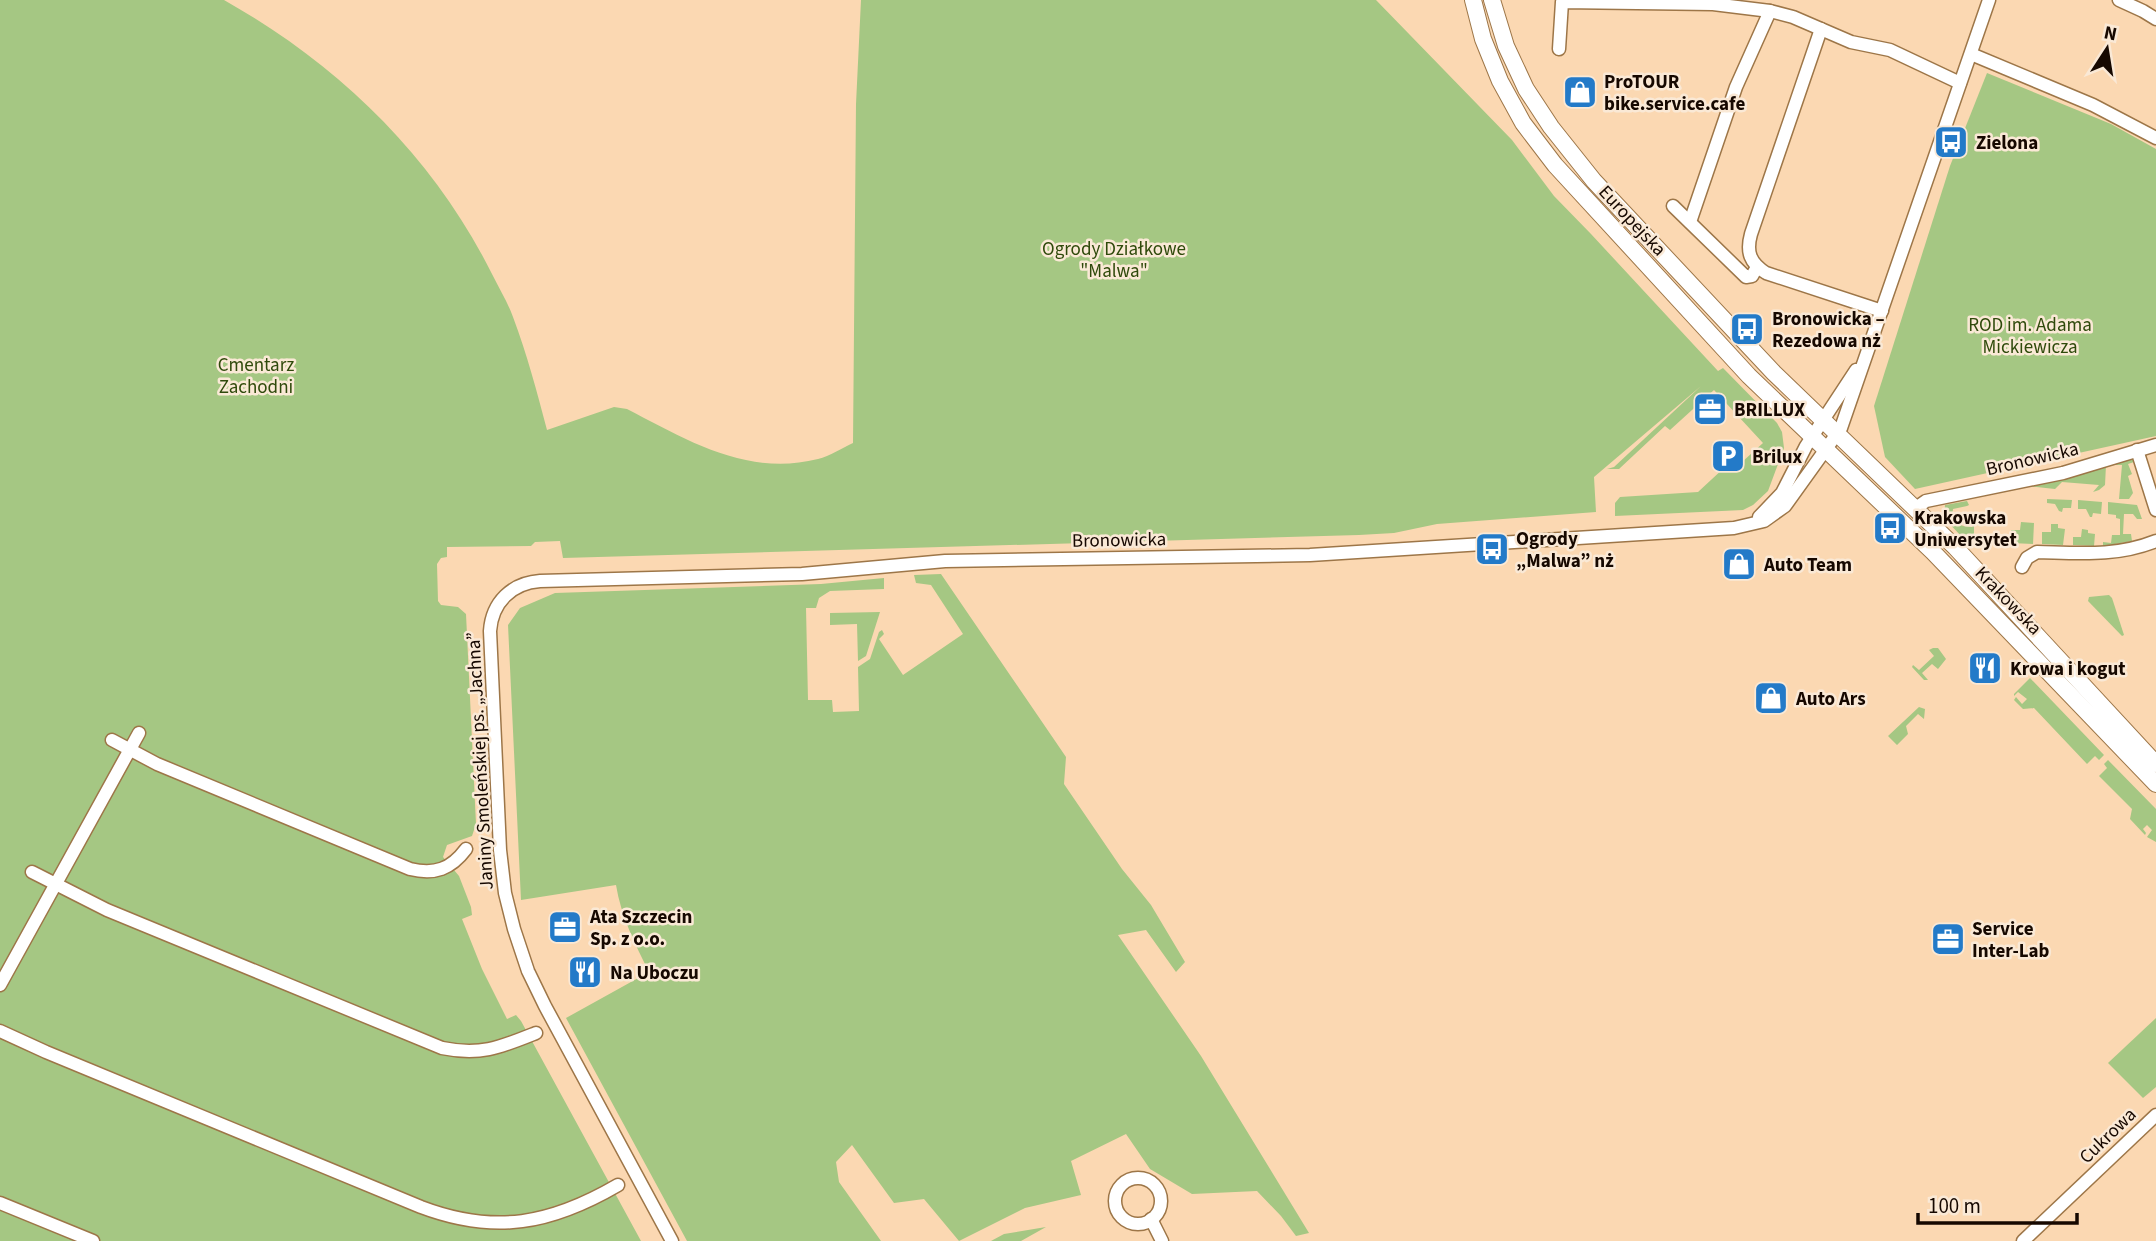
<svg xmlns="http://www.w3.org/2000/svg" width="2156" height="1241" font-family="'Source Sans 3',sans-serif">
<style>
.green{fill:#a5c783}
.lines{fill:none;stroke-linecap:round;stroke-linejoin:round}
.minor-casing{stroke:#9d7648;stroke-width:15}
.major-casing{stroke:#9d7648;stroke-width:18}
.minor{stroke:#fff;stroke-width:12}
.major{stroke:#fff;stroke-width:16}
.labels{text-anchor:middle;stroke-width:5;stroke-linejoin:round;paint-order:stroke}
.poi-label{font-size:19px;font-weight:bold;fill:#160800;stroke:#fae9d6;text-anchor:start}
.street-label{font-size:19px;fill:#160800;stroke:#fae9d6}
.park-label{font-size:19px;fill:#2f4a0b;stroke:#fae9d6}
</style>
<rect width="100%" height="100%" fill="#fbd8b2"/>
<g class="green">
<path d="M0,0H224C339,65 433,156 492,274C499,288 508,303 513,317C527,354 537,392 547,430L614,407L627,409C687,440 747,477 818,459C830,456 842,448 853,443L856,104L861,0H1376L1512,140L1554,196L1591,234L1718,371L1723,368L1777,423L1782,432L1784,448L1768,491L1753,505L1743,510L1615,516V503L1620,497L1698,492L1725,467L1731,472L1763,443L1714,390L1670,430L1665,426L1619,469H1607L1614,467L1701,386L1594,477L1596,512L1437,524L1394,533L1359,535L563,558L560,541L535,542L531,546L447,547V557L441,558L437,564L438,601L441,605L458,607L466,614L476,824L472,836L447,845L443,857L459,876L471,907L472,915L462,919L482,969L507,1019L516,1015L521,1021L641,1241H0Z"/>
<path d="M1987,73L2111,124L2156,149V436L1915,489L1885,457L1874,406L1950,166Z"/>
<path d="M2132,456L2134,462L2128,464L2132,474L2128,476L2133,493L2129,499H2119L2122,465H2113V463Z"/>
<path d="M2106,465L2105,485L2099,490L2093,492L2099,485L2062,482L2055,489L2027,486Z"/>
<path d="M2047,499L2072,500L2071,508H2063L2062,512L2059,511L2055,504L2047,503Z"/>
<path d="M2078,500L2102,502L2101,514L2093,513L2092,517H2090L2086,509H2078Z"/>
<path d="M1967,501L1969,505L1967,506L1953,509L1952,517L1956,518V521L1963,526L1972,527L1974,523V537H1962L1944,518L1945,505Z"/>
<path d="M2108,502L2137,505L2142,519H2137L2133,514H2124L2123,534H2131L2132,541L2103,546V542L2111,543L2112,535H2120V519L2116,518V515L2108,514Z"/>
<path d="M2021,522L2034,523L2033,544L2011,543V530H2020Z"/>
<path d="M2051,524H2058V528L2065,529L2063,545L2042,544V532H2051Z"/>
<path d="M2082,529L2088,530V533L2095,534L2094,546L2073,545V537H2081Z"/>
<path d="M941,574L1066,757L1064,784L1122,869L1151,905L1185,962L1176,972L1146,930L1118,935L1201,1056L1309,1233L1296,1236L1281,1216L1257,1191L1192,1194L1150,1169L1126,1134L1071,1161L1081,1195L1025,1208L959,1241L924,1199L894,1203L852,1145L836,1162L839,1182L881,1241H687L566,1018L649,972C635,944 621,916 616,885L521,900L508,625L520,608L555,593L821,584L884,578V589L830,591L819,598L816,608H806L808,700H832L833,712L859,711L858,667L870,659L879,632L882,630L884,634L879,639L903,675L963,634L931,585L916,583L914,575Z"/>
<path d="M2109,595L2112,598L2124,635L2122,636L2088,601L2089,597Z"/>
<path d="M880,612L866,656L858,661L857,624L830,625V613Z"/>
<path d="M1933,648H1938L1946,659L1938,669L1932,664L1922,673L1928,680H1924L1912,667L1913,665L1919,670L1934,656L1929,650Z"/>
<path d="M2030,678L2104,755L2099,760L2095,756L2087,764L2034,708L2023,709L2014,700L2016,697L2022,704L2027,699L2018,692L2014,696V694Z"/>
<path d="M1919,707L1925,709L1924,719L1918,714L1906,726L1908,734L1897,745L1888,736Z"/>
<path d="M2108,760L2156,809V842L2147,837L2152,830L2147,825L2143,829L2146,833L2145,835L2130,819L2132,809L2099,776L2107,768L2104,764Z"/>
<path d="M2156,1018V1087L2143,1098L2108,1063Z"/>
<path d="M1046,1227L1021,1241H991L1004,1234Z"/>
</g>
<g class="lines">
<g class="minor-casing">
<g id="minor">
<path d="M2119,0L2143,11L2156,19"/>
<path d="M1821,29L1751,234C1746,252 1750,263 1766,273L1882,311"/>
<path d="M1559,49L1562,2L1713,4L1770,11L1793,17L1851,42L1890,50L1960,83"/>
<path d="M1971,54L2093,105L2156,138"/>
<path d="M1673,206L1746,277L1752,276L1757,267"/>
<path d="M1690,222L1736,87L1770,11"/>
<path d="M2137,450L2156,510"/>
<path d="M1916,508L1926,501L2063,473L2156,445"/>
<path d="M1759,517L1782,493L1806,446L1856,370"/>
<path d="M2022,567L2027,558L2037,552C2079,553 2116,557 2156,541"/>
<path d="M112,740L157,764L410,869C435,875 451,869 466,849"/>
<path d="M32,872L107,910L442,1048C481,1056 501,1047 536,1033"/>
<path d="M0,985L139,733"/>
<path d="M0,1031L46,1052L421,1207C495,1235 551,1224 618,1185"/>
<circle cx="1138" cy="1201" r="23"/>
<path d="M0,1203L93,1241"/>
<path d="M1151,1219L1162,1241"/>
<path d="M672,1241L545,1006L528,971L514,929L505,893L500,850L490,631C492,602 512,583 540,581L802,574L945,561L1310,555L1734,528L1764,521L1785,506L1841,428L1989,0"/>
<path d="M2023,1241L2156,1115"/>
</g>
</g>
<g class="major-casing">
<g id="major">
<path d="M1473,0L1483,39L1500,81L1523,123L1555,165L1749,376L1933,552L2156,784"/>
<path d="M1492,0L1506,46L1526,89L1551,127L1594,181L1774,373L1955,547L2156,764"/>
</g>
</g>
<use href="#minor" class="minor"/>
<use href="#major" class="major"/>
</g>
<defs>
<g id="shop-square" transform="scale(1.75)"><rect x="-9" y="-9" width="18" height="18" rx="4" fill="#237ac8" stroke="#fae9d6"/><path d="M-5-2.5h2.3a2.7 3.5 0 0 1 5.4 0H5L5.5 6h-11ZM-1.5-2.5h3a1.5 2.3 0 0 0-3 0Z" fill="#fff"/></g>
<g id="bus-square" transform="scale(1.75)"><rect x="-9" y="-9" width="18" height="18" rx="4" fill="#237ac8" stroke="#fae9d6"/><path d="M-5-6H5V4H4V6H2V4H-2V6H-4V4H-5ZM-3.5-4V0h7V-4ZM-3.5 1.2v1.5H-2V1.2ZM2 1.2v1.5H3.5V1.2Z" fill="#fff"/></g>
<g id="office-square" transform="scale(1.75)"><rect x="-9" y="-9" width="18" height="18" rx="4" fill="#237ac8" stroke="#fae9d6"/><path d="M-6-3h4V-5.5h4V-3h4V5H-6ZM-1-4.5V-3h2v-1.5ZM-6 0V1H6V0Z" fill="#fff"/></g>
<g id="parking-square" transform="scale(1.75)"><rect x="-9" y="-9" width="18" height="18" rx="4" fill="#237ac8" stroke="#fae9d6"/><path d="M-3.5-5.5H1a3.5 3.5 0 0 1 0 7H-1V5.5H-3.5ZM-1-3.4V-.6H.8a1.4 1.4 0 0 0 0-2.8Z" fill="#fff"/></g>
<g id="restaurant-square" transform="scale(1.75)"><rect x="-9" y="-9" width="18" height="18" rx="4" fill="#237ac8" stroke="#fae9d6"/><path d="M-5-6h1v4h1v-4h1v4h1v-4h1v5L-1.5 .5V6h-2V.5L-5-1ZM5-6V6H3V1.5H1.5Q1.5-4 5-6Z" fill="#fff"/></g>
</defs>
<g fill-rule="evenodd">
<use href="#shop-square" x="1580" y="92"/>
<use href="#bus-square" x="1951" y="142"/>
<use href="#bus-square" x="1747" y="329"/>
<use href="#office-square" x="1710" y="409"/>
<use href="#parking-square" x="1728" y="456"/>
<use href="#bus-square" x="1890" y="528"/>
<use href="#bus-square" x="1492" y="549"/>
<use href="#shop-square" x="1739" y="564"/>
<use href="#restaurant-square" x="1985" y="668"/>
<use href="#shop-square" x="1771" y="698"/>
<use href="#office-square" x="565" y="927"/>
<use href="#office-square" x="1948" y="939"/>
<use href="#restaurant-square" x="585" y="972"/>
</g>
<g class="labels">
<g class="poi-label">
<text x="1604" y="88">ProTOUR<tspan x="1604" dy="22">bike.service.cafe</tspan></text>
<text x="1976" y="149">Zielona</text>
<text x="1772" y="325">Bronowicka –<tspan x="1772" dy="22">Rezedowa nż</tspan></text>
<text x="1734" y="416">BRILLUX</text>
<text x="1752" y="463">Brilux</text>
<text x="1914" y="524">Krakowska<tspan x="1914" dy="22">Uniwersytet</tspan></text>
<text x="1516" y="545">Ogrody<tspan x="1516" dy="22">„Malwa” nż</tspan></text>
<text x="1764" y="571">Auto Team</text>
<text x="2010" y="675">Krowa i kogut</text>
<text x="1796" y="705">Auto Ars</text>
<text x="590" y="923">Ata Szczecin<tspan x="590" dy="22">Sp. z o.o.</tspan></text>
<text x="1972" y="935">Service<tspan x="1972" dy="22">Inter-Lab</tspan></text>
<text x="610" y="979">Na Uboczu</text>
</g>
<g class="street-label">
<text transform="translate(1633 220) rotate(47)" y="7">Europejska</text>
<text transform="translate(2032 458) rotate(-13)" y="7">Bronowicka</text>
<text transform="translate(1119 539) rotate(-1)" y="7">Bronowicka</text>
<text transform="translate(2009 600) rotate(46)" y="7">Krakowska</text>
<text transform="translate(479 761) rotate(-93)" y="7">Janiny Smoleńskiej ps. „Jachna”</text>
<text transform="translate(2107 1135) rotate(-44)" y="7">Cukrowa</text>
</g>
<g class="park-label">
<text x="1114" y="255">Ogrody Działkowe<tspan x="1114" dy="22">"Malwa"</tspan></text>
<text x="2030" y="331">ROD im. Adama<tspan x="2030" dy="22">Mickiewicza</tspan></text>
<text x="256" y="371">Cmentarz<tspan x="256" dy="22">Zachodni</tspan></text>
</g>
</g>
<g transform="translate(2107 49) rotate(12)" stroke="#fae9d6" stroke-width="5" paint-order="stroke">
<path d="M0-5L12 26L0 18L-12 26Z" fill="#160800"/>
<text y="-10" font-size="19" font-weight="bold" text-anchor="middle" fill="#160800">N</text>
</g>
<path d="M1918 1213v10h159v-10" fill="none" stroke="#160800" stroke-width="3.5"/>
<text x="1928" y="1213" font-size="21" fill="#160800" stroke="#fae9d6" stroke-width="5" paint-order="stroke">100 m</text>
</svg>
